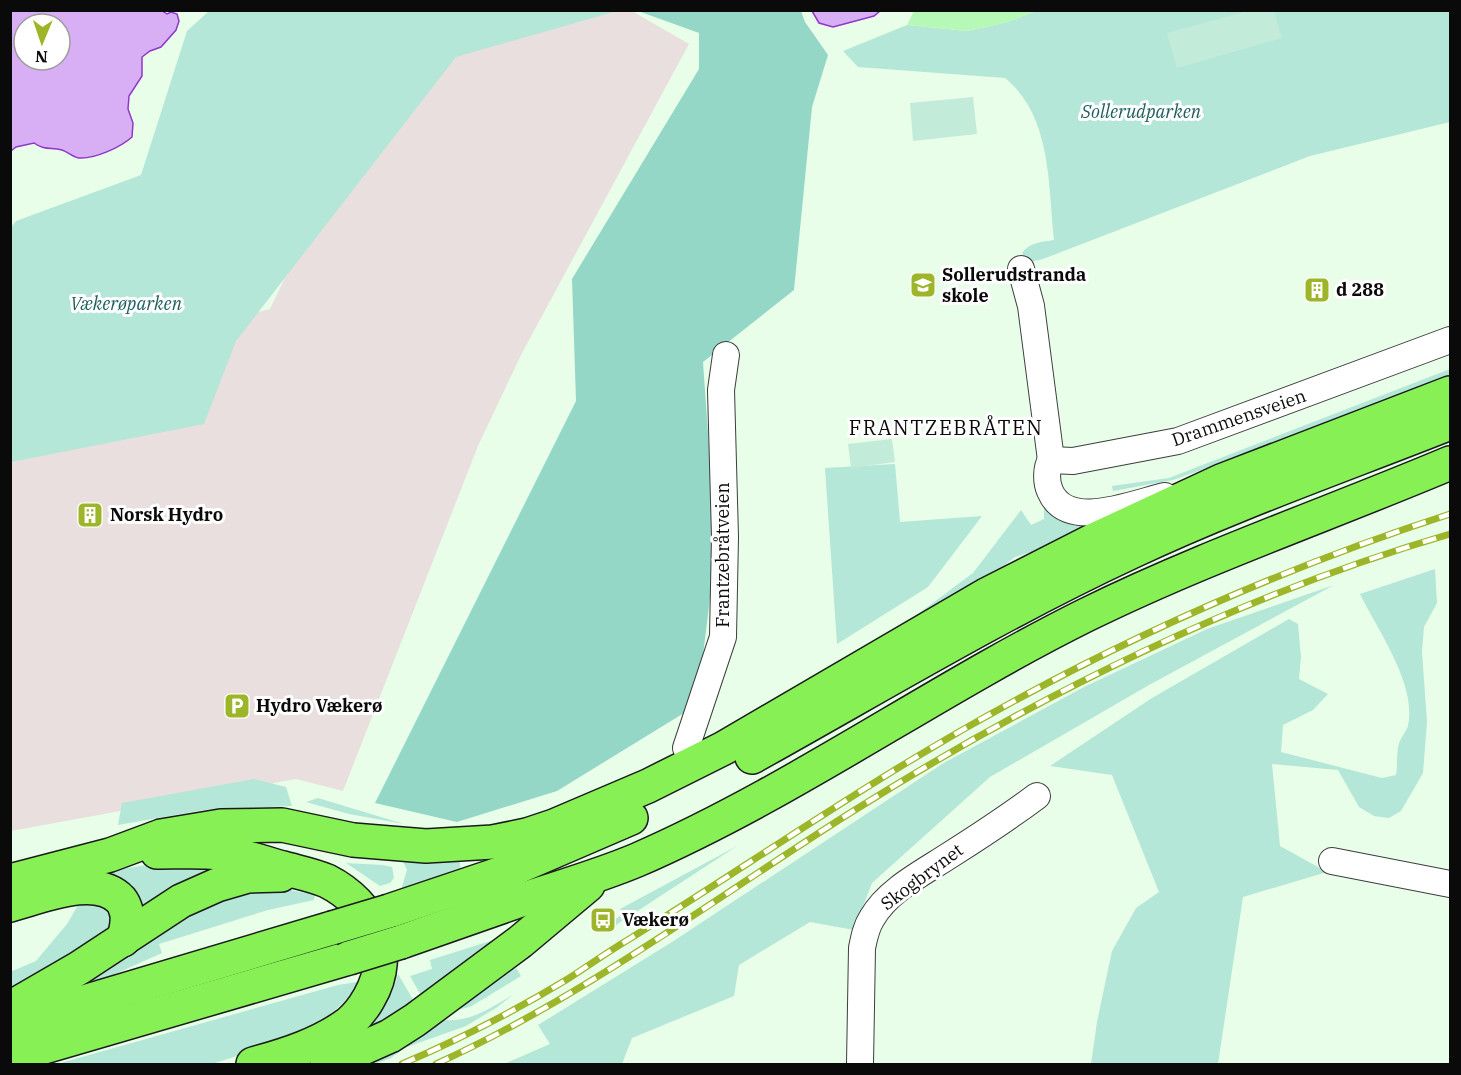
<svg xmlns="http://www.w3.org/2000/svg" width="1461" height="1075" font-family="'IBM Plex Serif',serif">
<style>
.industrial{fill:#e9dfde}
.green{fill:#b4e7d7}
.forest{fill:#94d7c7}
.sand{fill:#b6f8b6}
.pitch{fill:#c3ebda}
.water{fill:#d8aff4;stroke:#9138c8;stroke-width:1.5;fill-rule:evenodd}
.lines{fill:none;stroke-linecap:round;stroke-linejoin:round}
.minor-casing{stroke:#3d3d3d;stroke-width:28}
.highway-casing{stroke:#1b1b1b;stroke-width:36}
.minor{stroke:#fff;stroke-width:26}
.highway{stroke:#87f055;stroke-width:33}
.rail-casing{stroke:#9db528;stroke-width:7}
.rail{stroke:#fff;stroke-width:4.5;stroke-dasharray:14;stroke-linecap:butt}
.highway-bridge-casing{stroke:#1b1b1b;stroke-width:36;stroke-linecap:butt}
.highway-bridge{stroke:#87f055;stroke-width:33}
.labels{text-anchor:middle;stroke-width:6;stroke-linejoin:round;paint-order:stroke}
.park-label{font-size:18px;font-style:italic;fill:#1e5e5f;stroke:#fff}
.poi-label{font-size:18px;font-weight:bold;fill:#0a0a0a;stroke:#fff;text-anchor:start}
.street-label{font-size:18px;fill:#0a0a0a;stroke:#fff}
.neighbourhood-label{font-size:20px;letter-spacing:1.5px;fill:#0a0a0a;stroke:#fff}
</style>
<rect width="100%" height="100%" fill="#e8fee9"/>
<path class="industrial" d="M421,11H632L689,44L522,353L478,446L343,791L296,779L11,831L10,461L181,331L270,309L312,221Z"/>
<g class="green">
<path d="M209,11H617L456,57L236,341L204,424L11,462V228L16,221L141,175L187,31Z"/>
<path d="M1036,11H1450V122L1310,156L1043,259L1026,263L1022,253C1030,242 1042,242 1054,240C1048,185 1052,116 1005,78L858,67L843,51L907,25L967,31L1008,22Z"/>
<path d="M1450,369V375L1244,455L1173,480L1113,491L1112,486L1169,478Z"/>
<path d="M895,464L900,522L982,516L928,587L837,644L825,468Z"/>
<path d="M1044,504L1092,521L1088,535L1015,557L970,592L867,652L973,573L1021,510L1031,525L1044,519Z"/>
<path d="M1435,569L1437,603L1424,627L1422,652L1427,722L1423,773L1401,811L1389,818L1374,816L1359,807L1338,770L1272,764L1280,846L1327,872L1243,897L1218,1064H1091L1097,1022L1112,951L1136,908L1159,892L1112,775L1050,766L1152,698L1289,619L1298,624L1301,657L1299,679L1328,694L1313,710L1283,725L1281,752L1382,778L1396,775C1398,764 1396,753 1399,743C1401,737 1406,732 1408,726C1417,684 1378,631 1360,594Z"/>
<path d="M1334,585L1149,685L990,777L872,883L854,930L810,922L739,965L734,996L632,1038L622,1064H504L550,1044L538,1025L672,942L942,764L1084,687L1207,629Z"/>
<path d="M254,779L286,787L292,806L204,810L118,825L122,803Z"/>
<path d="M318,798L404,824L349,814L306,802Z"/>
<path d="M737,846L613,927L611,923L622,914L620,909Z"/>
<path d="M401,857L460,861V868L401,890L407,870Z"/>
<path d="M346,863L383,865L392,867L394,878L390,883L380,886Z"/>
<path d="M152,864L237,866L145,916L93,874Z"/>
<path d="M285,889L315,895L314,900L268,910L159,944L162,953L104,979L83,984L196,908L253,890Z"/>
<path d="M81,900L111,909V930L104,939L11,989L10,972L36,961L67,924Z"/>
<path d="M500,938L423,999L410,976L432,969L430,960Z"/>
<path d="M516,968L521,976L470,1007L448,1012L455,1006Z"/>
<path d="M398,974L415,1003L372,1031L356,1035C379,1013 389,1005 398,974Z"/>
<path d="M363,981L341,1005L307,1033L212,1064H57L338,985Z"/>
<path d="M513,995L496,1008L466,1026L404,1048L391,1058L375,1064H357L439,1019C467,1025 489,1008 513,995Z"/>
</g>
<path class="forest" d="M638,11H801L805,22L828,55L812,107L794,290L703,362L716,548L697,705L557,791L457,822L375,803L576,401L572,279L699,69V33Z"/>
<path class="sand" d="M914,11V10L1036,11L1008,22L967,31L907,25Z"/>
<g class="pitch">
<path d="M1274,11L1282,38L1177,68L1167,33L1247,11Z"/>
<path d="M973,97L977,134L913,141L910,103Z"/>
<path d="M892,439L895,462L851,468L848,444Z"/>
</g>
<g class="water">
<path d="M165,10L164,12L167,14L171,12L177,14L179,21L176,30L161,47L150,51L142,57V76L129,96L128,109L133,123L132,137C121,147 95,159 79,158C73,157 68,152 62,150C51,147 45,151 34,143L16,147L11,151V11ZM24,24H60V60H24Z"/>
<path d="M812,11H880L874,16L833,27L819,23Z"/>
</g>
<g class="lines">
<g class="minor-casing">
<g id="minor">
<path d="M1021,269L1031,306L1051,460"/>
<path d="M1165,496C1134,503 1067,532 1050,491C1046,482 1046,468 1051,460L1073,461L1178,441L1450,340"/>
<path d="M686,748L723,637L725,537L721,390L726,355"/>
<path d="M1332,861L1450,884"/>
<path d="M860,1064L862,948C864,938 866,927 872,918C888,890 924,872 950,855C980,836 1009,817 1037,796"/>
</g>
</g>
<g class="highway-casing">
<g id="highway">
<path d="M752,757C878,687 1000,613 1131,552C1235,503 1344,465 1450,423"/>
<path d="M157,852C184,852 212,850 239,856C254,859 268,864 283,868C297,872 313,875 327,881C372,904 396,952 369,998C364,1007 357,1016 349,1023C321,1044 286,1055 253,1064"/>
<path d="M10,881L110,855L161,836L221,826L282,825L353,840L426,846L493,842L527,835L554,826L648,786L724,748L986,595L1094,540L1221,481L1450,393"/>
<path d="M10,905C41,897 96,873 121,900C125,905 128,915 127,921C127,927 125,934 123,940"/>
<path d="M389,911L508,871L631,818"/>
<path d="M401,942C441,928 481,914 521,900C560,887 599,876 637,860C793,792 933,691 1086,615C1204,557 1329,514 1450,463"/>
<path d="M10,1008L79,968L181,901L217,885L248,876L281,875"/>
<path d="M10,1024L332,928"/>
<path d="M10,1057L349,958"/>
<path d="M327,1064L390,1036L415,1020L520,942L588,885"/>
</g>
</g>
<use href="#minor" class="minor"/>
<use href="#highway" class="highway"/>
<g class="rail-casing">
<g id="rail">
<path d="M402,1064C458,1040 513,1012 566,980C588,966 609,951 631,938C721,882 808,823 898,768C1073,661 1255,577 1450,514"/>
<path d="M436,1064C583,997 714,899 850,813C1038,695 1237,596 1450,534"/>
</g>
</g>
<use href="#rail" class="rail"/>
<g class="highway-bridge-casing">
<g id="highway-bridge">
<path d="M332,928L389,911"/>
<path d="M349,958L401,942"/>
</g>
</g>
<use href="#highway-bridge" class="highway-bridge"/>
</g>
<defs>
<g id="school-square" transform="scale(1.35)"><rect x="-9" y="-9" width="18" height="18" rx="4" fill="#9db528" stroke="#fff"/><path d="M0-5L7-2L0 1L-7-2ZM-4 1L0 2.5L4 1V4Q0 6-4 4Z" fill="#fff"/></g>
<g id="building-square" transform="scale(1.35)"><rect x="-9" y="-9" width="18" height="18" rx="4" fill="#9db528" stroke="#fff"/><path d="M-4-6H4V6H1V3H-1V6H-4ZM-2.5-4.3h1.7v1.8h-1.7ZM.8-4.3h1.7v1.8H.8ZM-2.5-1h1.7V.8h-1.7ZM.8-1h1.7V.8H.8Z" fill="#fff"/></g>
<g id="parking-square" transform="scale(1.35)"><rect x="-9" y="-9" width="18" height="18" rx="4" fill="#9db528" stroke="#fff"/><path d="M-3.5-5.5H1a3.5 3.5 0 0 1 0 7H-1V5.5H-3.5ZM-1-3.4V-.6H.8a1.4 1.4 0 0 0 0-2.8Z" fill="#fff"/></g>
<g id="bus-square" transform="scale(1.35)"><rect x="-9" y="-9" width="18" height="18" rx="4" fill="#9db528" stroke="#fff"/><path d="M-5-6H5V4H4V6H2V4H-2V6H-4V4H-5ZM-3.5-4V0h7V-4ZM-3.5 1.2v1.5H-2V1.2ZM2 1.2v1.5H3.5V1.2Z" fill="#fff"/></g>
</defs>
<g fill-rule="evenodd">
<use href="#school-square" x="923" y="285"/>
<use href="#building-square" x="1317" y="290"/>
<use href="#building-square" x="90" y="515"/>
<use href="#parking-square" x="237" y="706"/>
<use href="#bus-square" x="603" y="920"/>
</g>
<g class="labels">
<g class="park-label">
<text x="1141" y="118">Sollerudparken</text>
<text x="126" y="310">Vækerøparken</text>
</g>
<g class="poi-label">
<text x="942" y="281">Sollerudstranda<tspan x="942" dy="21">skole</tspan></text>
<text x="1336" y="296">d 288</text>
<text x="110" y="521">Norsk Hydro</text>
<text x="256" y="712">Hydro Vækerø</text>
<text x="622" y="926">Vækerø</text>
</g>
<g class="street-label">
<text transform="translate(1239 418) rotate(-19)" y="6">Drammensveien</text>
<text transform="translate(723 555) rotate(-90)" y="6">Frantzebråtveien</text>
<text transform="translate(922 877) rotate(-37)" y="6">Skogbrynet</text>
</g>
<g class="neighbourhood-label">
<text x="946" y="435">FRANTZEBRÅTEN</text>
</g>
</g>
<rect width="1461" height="1075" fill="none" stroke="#0a0a0a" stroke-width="24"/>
<g transform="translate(42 42) rotate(182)"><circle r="28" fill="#ffffff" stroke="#9d9d9d" stroke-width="1.5"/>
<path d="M0-4.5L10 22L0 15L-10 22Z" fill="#9db528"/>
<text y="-9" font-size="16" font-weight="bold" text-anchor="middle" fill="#0a0a0a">N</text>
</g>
</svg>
